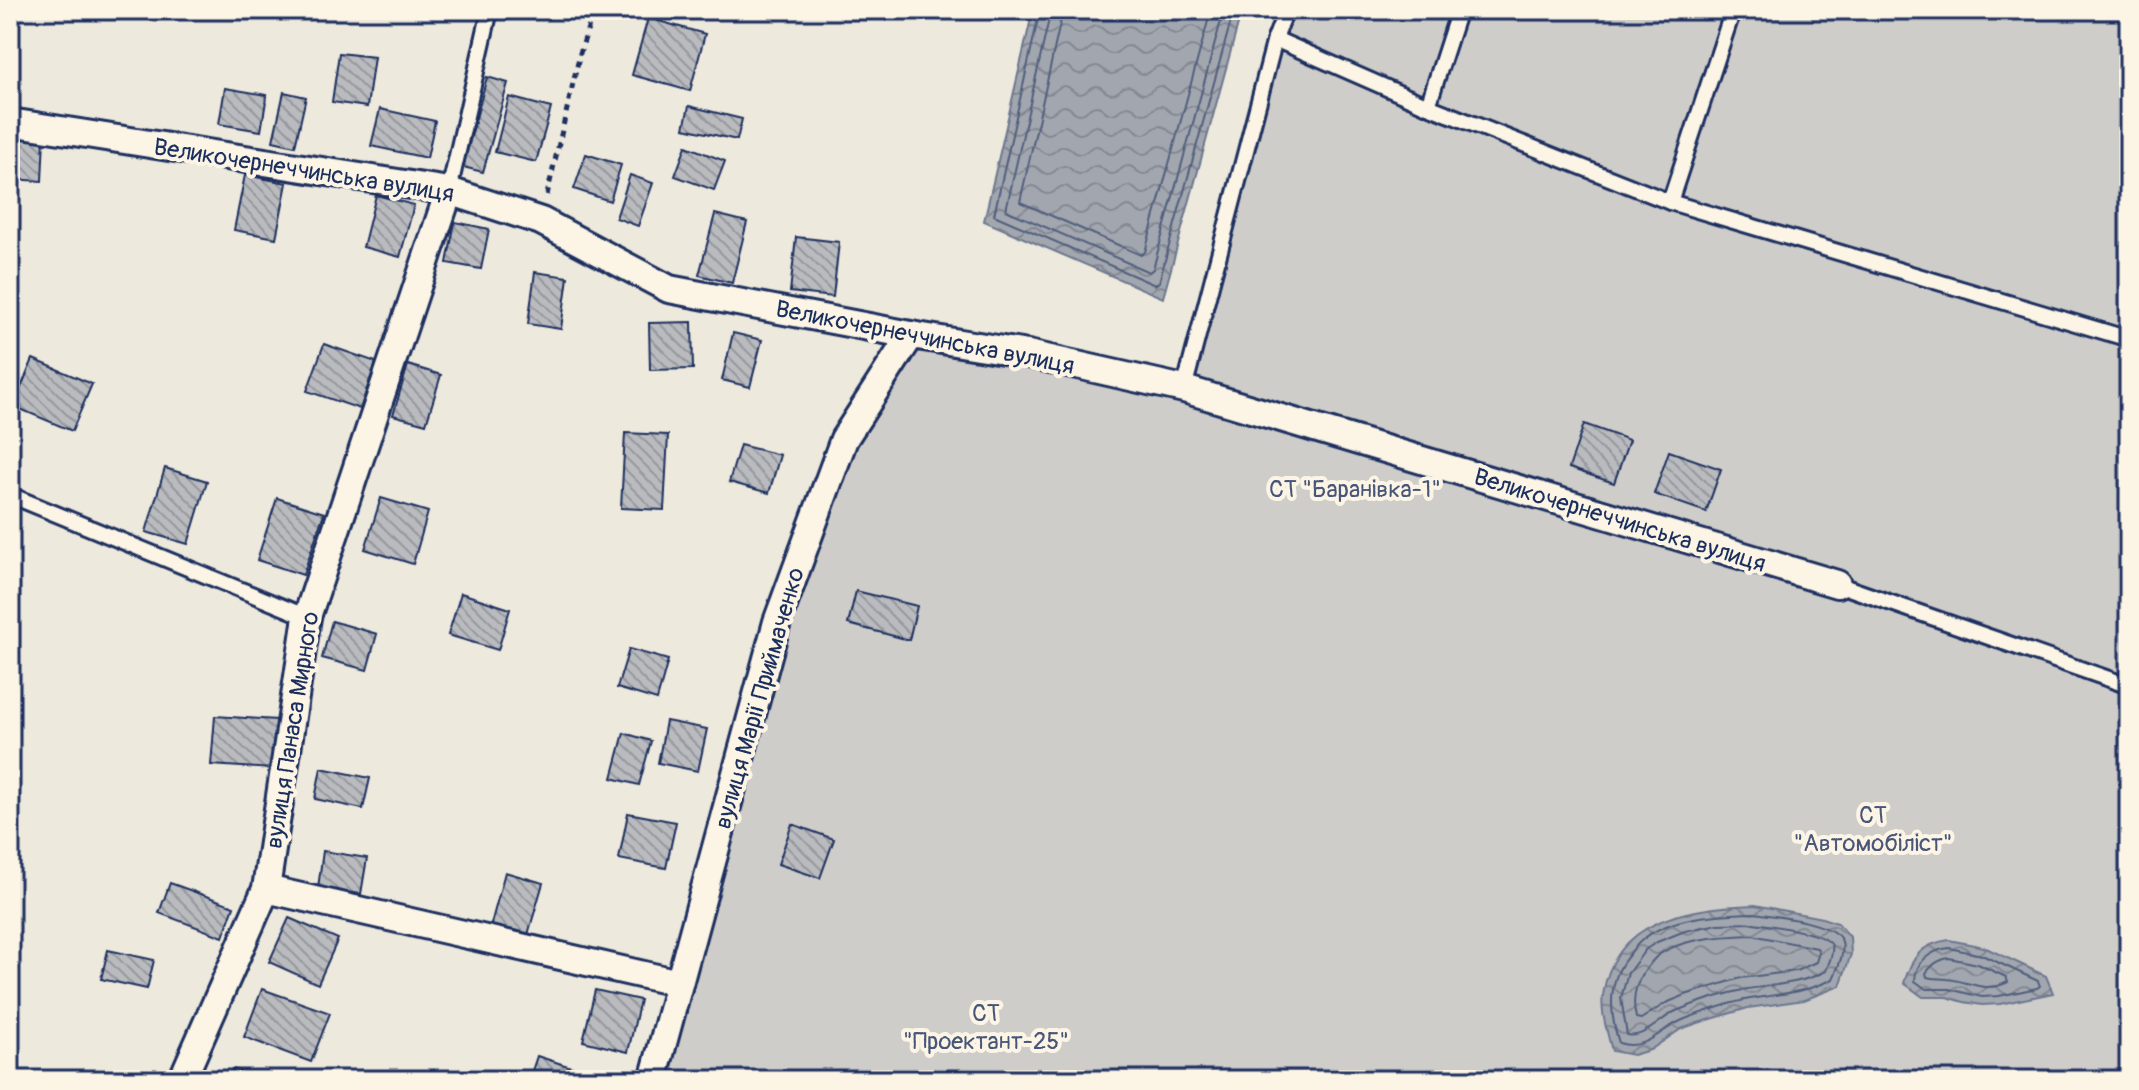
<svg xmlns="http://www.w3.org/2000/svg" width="2139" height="1090" font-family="Pangolin,sans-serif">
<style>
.garden{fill:#cfcdca;stroke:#757e94;stroke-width:2}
.water{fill:url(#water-waves);stroke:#6c778f;stroke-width:2}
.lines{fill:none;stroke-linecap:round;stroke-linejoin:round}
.shore{stroke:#515f7e;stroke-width:2}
.building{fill:url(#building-back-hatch);stroke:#1b2f5e;stroke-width:2}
.lane-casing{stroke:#1b2f5e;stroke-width:20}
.street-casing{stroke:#1b2f5e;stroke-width:32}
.path{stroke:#1b2f5e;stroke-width:5;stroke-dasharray:6 6;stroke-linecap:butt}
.lane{stroke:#fcf5e5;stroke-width:14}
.street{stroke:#fcf5e5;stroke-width:26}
.labels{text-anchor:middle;stroke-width:8;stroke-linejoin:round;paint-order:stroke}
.street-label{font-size:24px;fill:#1b2f5e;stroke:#fcf5e5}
.park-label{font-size:24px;fill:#485679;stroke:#fcf5e5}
</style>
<defs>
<pattern id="water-waves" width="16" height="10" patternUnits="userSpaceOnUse" patternTransform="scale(2)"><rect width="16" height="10" fill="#a2a7af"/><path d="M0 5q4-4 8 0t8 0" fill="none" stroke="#838892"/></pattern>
<pattern id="building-back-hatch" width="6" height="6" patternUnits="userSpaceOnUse" patternTransform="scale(2)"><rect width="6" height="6" fill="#babbbe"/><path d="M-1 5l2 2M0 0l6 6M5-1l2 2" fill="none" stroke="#96989e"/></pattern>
</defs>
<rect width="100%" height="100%" fill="#eee9dd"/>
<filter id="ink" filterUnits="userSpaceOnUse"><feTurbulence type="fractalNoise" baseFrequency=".0125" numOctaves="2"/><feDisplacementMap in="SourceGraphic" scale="16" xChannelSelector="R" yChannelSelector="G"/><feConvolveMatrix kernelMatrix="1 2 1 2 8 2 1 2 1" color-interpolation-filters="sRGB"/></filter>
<g filter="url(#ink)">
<path class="garden" d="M1286,10H2129V1080H653L844,439L911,335L1184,389Z"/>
<g class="water">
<path d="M1033,10H1242L1163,298L984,221Z"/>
<path d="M1755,905L1822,918L1838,923L1850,937L1851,954L1840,986L1804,1000L1748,1008L1698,1023L1681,1029L1650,1050L1633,1055L1612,1051C1608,1034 1600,1012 1603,995C1614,918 1691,907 1755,905Z"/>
<path d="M1949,940L1984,947L2046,976L2053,993L2000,1004L1982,1005L1964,1002L1947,997H1923L1904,983C1912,957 1921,944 1949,940Z"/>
</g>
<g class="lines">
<g class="shore">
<path d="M1040,10L994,215L1155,285L1159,282L1234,10"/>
<path d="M1051,10L1006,210L1149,272L1153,269L1224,10"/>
<path d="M1063,10L1020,202L1141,255L1145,252L1211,10"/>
<path d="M1754,913C1773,916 1837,922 1842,942C1845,954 1837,969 1833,979C1805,993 1780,994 1750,999C1728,1003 1706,1011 1685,1019C1661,1028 1647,1052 1619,1043C1610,1015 1607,985 1625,960C1630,954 1635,946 1641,941C1669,916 1718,914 1754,913Z"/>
<path d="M1753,923C1768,925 1829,933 1832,946C1834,954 1828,964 1826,971C1801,984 1774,985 1747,989C1724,994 1698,1002 1676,1011C1661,1018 1644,1039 1627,1035L1621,998L1628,973L1646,949L1657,942L1685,931L1718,924Z"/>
<path d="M1752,935L1817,948L1819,952L1816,962L1796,971L1741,978L1688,994L1666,1003L1641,1019L1636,1018C1632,1001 1634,985 1645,971C1648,966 1652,961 1656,957C1679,938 1724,936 1752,935Z"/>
<path d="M1949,948L1982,955L2038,981L2040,986L2037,988L1999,996L1982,997L1949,989H1926L1915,981C1915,962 1931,950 1949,948Z"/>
<path d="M1949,958L1978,964L2006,977L2008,982C1985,994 1970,981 1947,979C1940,978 1934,979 1927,977L1926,973C1933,964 1938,960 1949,958Z"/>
</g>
</g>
<g class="building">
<path d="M648,18L705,34L690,91L632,75Z"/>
<path d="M339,53L374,57L367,107L332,102Z"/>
<path d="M487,77L508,83L483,172L463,167Z"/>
<path d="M225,88L267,95L261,131L219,124Z"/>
<path d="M284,92L306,97L295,146L273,141Z"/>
<path d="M509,97L551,108L536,162L495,152Z"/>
<path d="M689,106L742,119L737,140L684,128Z"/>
<path d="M380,109L435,121L427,158L371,146Z"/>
<path d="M10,137L44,138L42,181L10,179Z"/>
<path d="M686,146L725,161L714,190L675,176Z"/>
<path d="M586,154L621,165L610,201L574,189Z"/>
<path d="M245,175L287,183L276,238L234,230Z"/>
<path d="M630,175L653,183L638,226L616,218Z"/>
<path d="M376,195L414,205L400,257L363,247Z"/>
<path d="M715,214L747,222L732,283L699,275Z"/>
<path d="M455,222L489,229L481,269L447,263Z"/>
<path d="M796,237L839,242L833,297L790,292Z"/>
<path d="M535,272L568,277L561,329L528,324Z"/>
<path d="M692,322L693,369L650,370L649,323Z"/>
<path d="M733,333L762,340L750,387L722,380Z"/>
<path d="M324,344L376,362L360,409L307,391Z"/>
<path d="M33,359L92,384L72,431L13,406Z"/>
<path d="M408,365L441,375L426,424L393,415Z"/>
<path d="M1584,424L1629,440L1614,483L1569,468Z"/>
<path d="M625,433L668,435L664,510L621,508Z"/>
<path d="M740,445L780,455L769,493L729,482Z"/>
<path d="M1669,451L1721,469L1706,512L1654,494Z"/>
<path d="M165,468L207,481L188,544L146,532Z"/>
<path d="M277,498L324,513L303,575L257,560Z"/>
<path d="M381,498L428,512L413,564L365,549Z"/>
<path d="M856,591L917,606L909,640L848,624Z"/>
<path d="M461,593L510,609L498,650L448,635Z"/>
<path d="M332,621L377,634L367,670L322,658Z"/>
<path d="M629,649L668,660L657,700L617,688Z"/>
<path d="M215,716L277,720L274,769L211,765Z"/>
<path d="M666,721L707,729L698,771L658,763Z"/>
<path d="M624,733L651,741L639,785L612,778Z"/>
<path d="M321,768L370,778L363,809L315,799Z"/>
<path d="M628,813L676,822L666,868L619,859Z"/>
<path d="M792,824L834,839L820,878L778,864Z"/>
<path d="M323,851L367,858L361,894L318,888Z"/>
<path d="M505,872L543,883L527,938L490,928Z"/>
<path d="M170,883L234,906L223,937L159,913Z"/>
<path d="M289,918L338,939L318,984L269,962Z"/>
<path d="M108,950L154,960L147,989L101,979Z"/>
<path d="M262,989L330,1013L311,1062L244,1037Z"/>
<path d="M595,990L640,1000L628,1052L583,1041Z"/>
<path d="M537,1056L608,1079L607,1080H529Z"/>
<path d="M232,1069L270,1080H229Z"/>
</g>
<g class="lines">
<g class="lane-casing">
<g id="lane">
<path d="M1275,39L1428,106L1670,202L2129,339"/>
<path d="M1428,106L1459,10"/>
<path d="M449,191L490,10"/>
<path d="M1670,202L1733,10"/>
<path d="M1184,389L1275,39L1286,10"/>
<path d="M10,495L307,617"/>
<path d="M1837,584L2129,686"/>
</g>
</g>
<g class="street-casing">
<g id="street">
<path d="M10,122L449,191L541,221L669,289L911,335L1028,354L1184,389L1837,584"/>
<path d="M266,889L679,983"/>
<path d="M182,1080L266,889L307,617L449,191"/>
<path d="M653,1080L777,622L844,439L911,335"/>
</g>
</g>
<path class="path" d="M547,195L580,53L594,10"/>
<use href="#lane" class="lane"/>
<use href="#street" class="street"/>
</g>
</g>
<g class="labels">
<g class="street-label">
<text transform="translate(304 170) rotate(9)" y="8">Великочернеччинська вулиця</text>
<text transform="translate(925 337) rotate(11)" y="8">Великочернеччинська вулиця</text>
<text transform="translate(1620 520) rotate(17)" y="8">Великочернеччинська вулиця</text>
<text transform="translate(759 698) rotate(-74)" y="8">вулиця Марії Приймаченко</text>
<text transform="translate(292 730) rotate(-81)" y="8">вулиця Панаса Мирного</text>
</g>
<g class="park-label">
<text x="1355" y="497">СТ "Баранівка-1"</text>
<text x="1873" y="823">СТ<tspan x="1873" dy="28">"Автомобіліст"</tspan></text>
<text x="986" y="1021">СТ<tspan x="986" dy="28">"Проектант-25"</tspan></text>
</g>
</g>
<rect width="2139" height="1090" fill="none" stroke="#fcf5e5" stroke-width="40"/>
<rect x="20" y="20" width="2099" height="1050" fill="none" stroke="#1b2f5e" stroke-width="3" filter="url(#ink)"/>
</svg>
